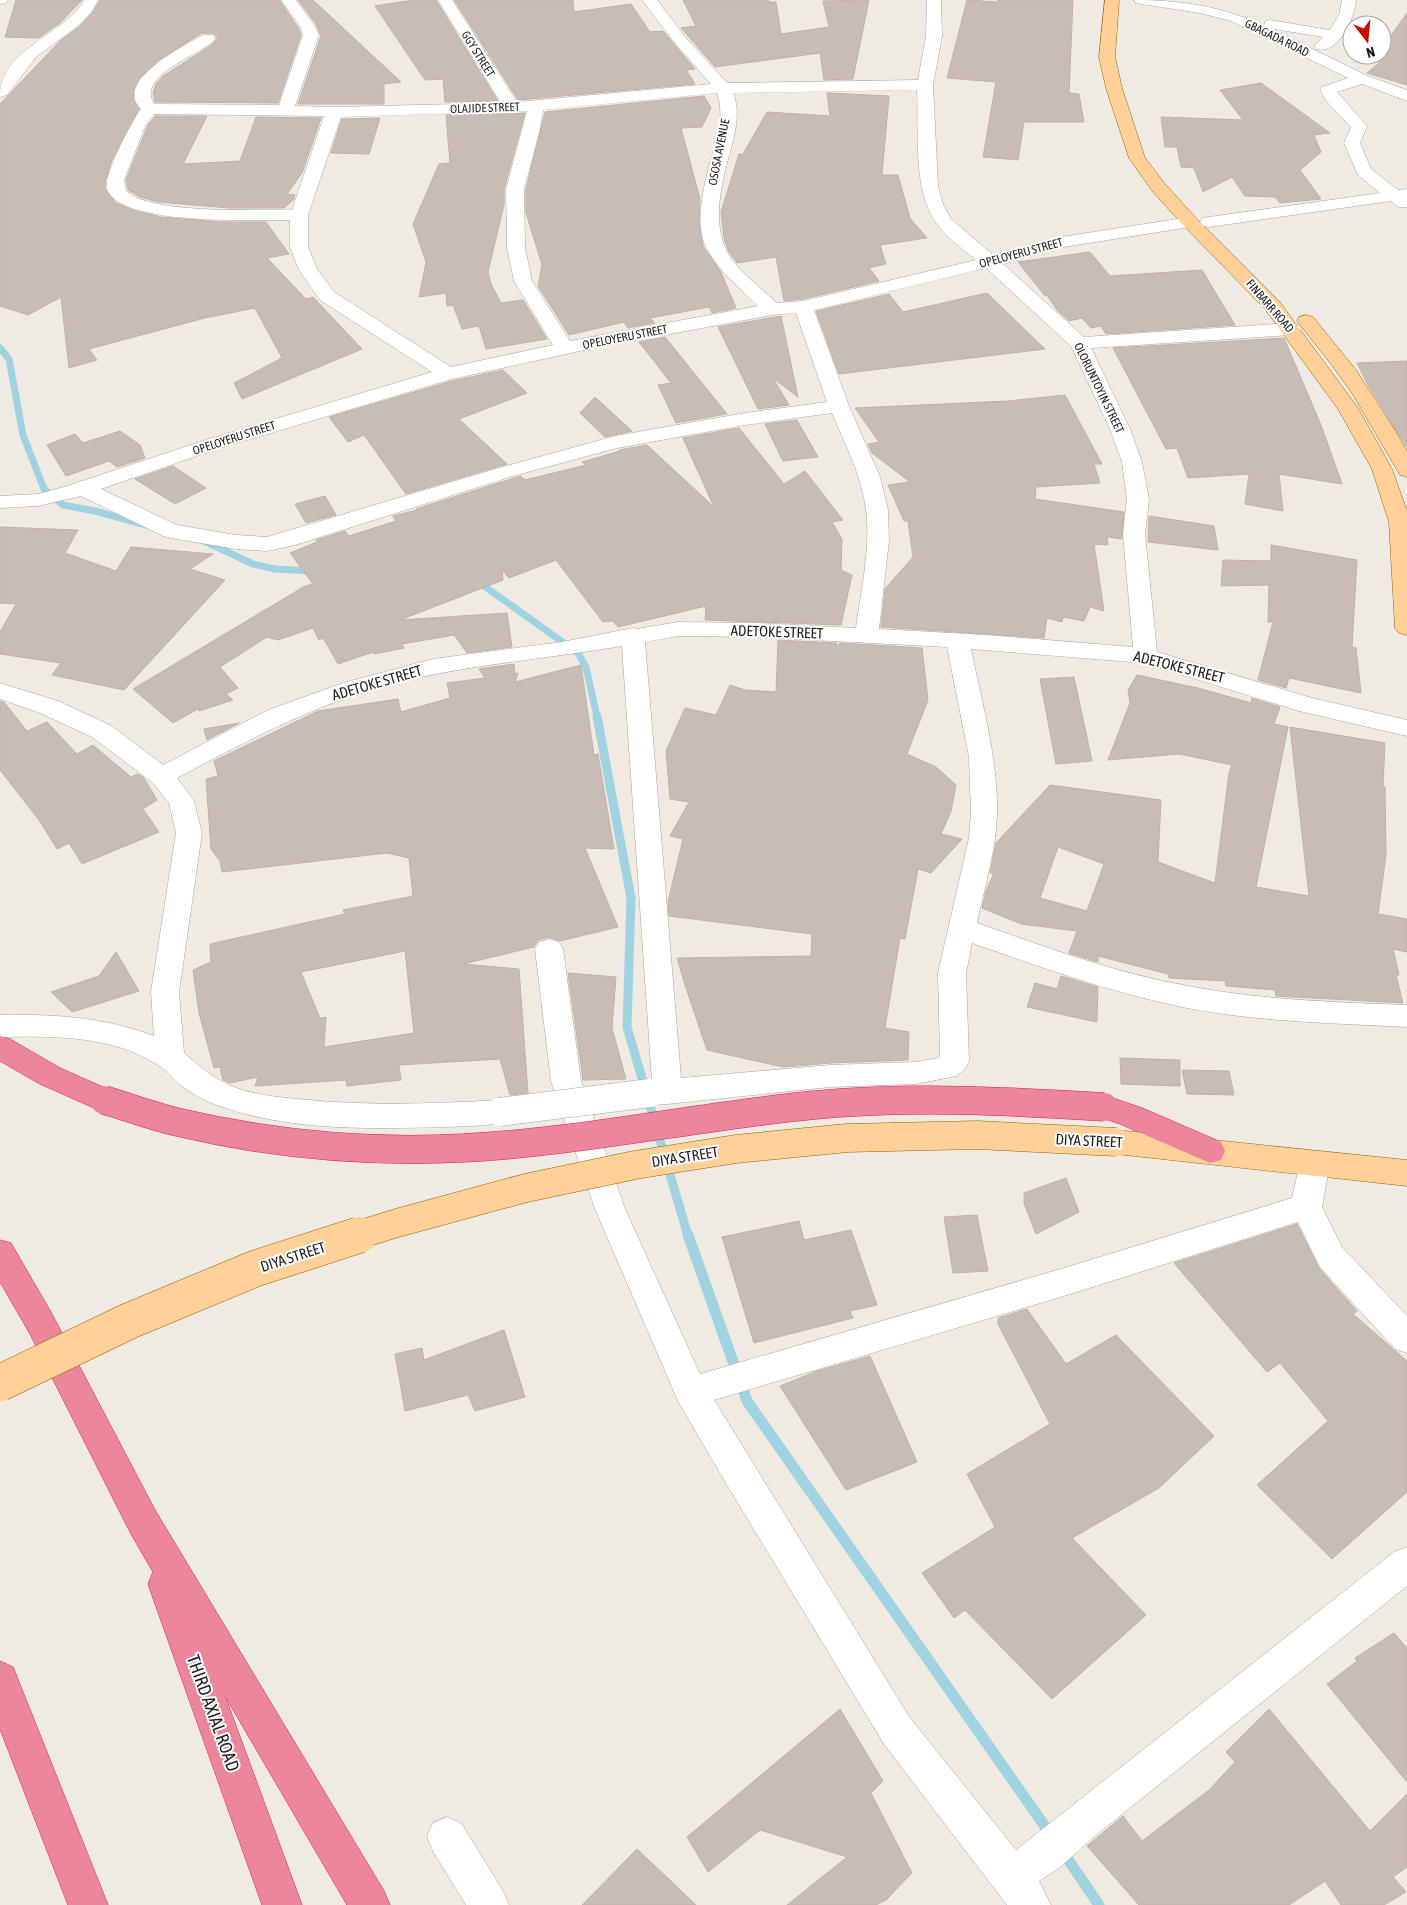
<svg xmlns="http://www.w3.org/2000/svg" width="1407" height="1905" font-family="'Asap Condensed',sans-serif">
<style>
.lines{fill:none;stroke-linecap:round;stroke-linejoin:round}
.stream-far2{stroke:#a1d2e0;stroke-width:7}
.stream-far1{stroke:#a1d2e0;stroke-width:9}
.stream{stroke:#a1d2e0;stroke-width:11}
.building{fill:#c7bdb6;stroke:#c2b1a5;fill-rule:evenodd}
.minor-casing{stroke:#a5a5a5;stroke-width:1}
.major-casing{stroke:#976300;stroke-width:1}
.highway-casing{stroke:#e31a62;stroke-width:1}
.minor{fill:#fff;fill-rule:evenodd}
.major{fill:#ffd198;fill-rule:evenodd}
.highway{fill:#eb869b;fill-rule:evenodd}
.minor-bridge-casing{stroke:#a5a5a5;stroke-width:29;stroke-linecap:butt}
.major-bridge-far1-casing{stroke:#976300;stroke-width:29;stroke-linecap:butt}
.major-bridge-casing{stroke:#976300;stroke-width:37;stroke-linecap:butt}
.highway-bridge-casing{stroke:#e31a62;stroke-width:29;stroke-linecap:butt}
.minor-bridge{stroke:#fff;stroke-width:28}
.major-bridge-far1{stroke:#ffd198;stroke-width:28}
.major-bridge{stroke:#ffd198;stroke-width:36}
.highway-bridge{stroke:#eb869b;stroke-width:28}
.labels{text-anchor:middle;stroke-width:4;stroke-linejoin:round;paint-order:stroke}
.far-street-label{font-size:12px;fill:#1e1e1e;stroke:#fff}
.street-label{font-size:15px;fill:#1e1e1e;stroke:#fff}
.near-street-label{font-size:18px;fill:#1e1e1e;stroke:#fff}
</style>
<rect width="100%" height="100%" fill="#efebe3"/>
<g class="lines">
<g class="stream-far2">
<path d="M0,348L9,359L23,435L44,489L63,505L95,511L146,525"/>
<path d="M204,541L253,564L275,569L313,571"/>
<path d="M477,581L578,653L586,667L597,717"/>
</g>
<path class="stream-far1" d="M597,716L631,898L627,1027L688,1236"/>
<g class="stream">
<path d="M688,1235L747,1401L1051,1835"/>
<path d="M1063,1852L1099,1905"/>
</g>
</g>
<g class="building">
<path d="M16,0H82L61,22L39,38L5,37Z"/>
<path d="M100,0H279L298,27L301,35L278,103L155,102L153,93L156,84L163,76L210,46L218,38L213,33H202L159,60L139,79L134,89L133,99L139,109L112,160L105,182V189L116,203L136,211L161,217L220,222H266L289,254L267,258L306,299L313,297L362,349L242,399L234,383L282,358L255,308L205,318L89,349L97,360L69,368L61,297L28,315L0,306V104L60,41L80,26L93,12Z"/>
<path d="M298,0H313L401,82L384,84V104H298L321,36L316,24Z"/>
<path d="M414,0H436L498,101L445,102L443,79L425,80L375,6Z"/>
<path d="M454,0H573L574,12L631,4L650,32L663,31L695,69L686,70L695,84L518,100Z"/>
<path d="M683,0H769L768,2H776L781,34L829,27L823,1L869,0L853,79L824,80L820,53L715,67L681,28L696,26Z"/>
<path d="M967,0L997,2L998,0H1073L1069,93L1079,94L1084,122H1024L1018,160L983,157L996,82L947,78Z"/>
<path d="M1407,13V85L1367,73L1380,62L1374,60L1377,55H1382V48Z"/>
<path d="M1261,83L1330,133L1314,135L1321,152L1300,170L1321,199L1280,203L1275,197L1245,196L1232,177L1203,192L1194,168L1181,167L1177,147H1165L1161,117L1243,120L1220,90Z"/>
<path d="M827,93L889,96L882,175H898L910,218L927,238L880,245L886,264L869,268L879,281L803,299L784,301L776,257L737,263L729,252L724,238L721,212L739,154H743L767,112L830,116Z"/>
<path d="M704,96L711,108L702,127L681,128L700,199L699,222L703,246L721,272L736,308L712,313L709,307L650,318L655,323L628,328L624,322L569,335L538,286L542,265L526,213V189L545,112Z"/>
<path d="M525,113L504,189V205L488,272L491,284L501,303L523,300L547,339L486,349L479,326L462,329L453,305L447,306L446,293L419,297L426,262L413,224L439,164L450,163L446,115Z"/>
<path d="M155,116H207L183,164L240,161L256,117L321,118L302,173L287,194L295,195L293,200L284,208H230L158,202L140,197L128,190L126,180L148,125Z"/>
<path d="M380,118L369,154L331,153L342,119Z"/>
<path d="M1090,252L1110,276L1202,270L1235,325L1106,334L1101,326L1091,328L1082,318L1069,321L1057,310L1047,295L1045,296L1018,262Z"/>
<path d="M987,293L1045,349L839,374L816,311L889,294L903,312Z"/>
<path d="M781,316L798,397L773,378L789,405L758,409L718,327Z"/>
<path d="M665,337L727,414L676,423L658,385L671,383L639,342Z"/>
<path d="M1284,338L1321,425L1342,484L1279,474L1283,511L1245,504L1249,474L1188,478L1177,448L1166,449L1113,348Z"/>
<path d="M1407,361V448L1368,385L1357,363Z"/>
<path d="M503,370L527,393L459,419L507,464L406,494L364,435L348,442L329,417L452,381Z"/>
<path d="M1065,395L1102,464H1094L1100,483L1036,487L1035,499L1124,512L1122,539L1107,537L1108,545L1094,544L1104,611L1090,607L1084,621L1063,617L1062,622L1047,618L1044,638L881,627L885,589L913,557L908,521H904L888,485L910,482L872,453L868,444L879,442L855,408L1008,401Z"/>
<path d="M595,397L632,431L605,437L580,413Z"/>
<path d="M797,420L818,457L783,461L765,424Z"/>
<path d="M739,428L784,484L805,471L843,520L832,522L842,539L841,570L852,575L841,625L705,620L706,606L618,627L613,621L603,622L556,560L509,578L502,570L503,580L400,620L507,613L512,647L467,653L454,635L402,644L404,648L374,654L373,652L338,664L323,638L319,640L313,628L278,640L267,637L220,667L238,688L226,694L233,700L199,711L198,709L173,723L133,689L305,586L313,584L290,553L317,542L316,540L345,531L349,536L396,521L393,516L417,510L416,509L514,478L521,476L525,480L586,465L582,462L620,451L619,450L647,445L714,507L683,438Z"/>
<path d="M120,431L140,445L145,458L117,467L109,461L66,476L47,445L75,434L83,443Z"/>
<path d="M173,466L206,488L175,504L135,479Z"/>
<path d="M325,496L336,515L306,523L295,504Z"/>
<path d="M1149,516L1214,526L1218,550L1148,542Z"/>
<path d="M0,527L78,530L65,553L116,571L131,547L213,554L190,569L225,580L124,690L52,675L61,663L0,654V632L16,604L0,603Z"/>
<path d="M1271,545L1357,560L1352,647L1356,648L1361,693L1289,678L1286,688L1258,680L1273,622H1268L1269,585L1221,586L1223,560L1271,561Z"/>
<path d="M778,640L837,643L836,648L840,643L922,648L928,700L907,754L936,767L956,785L951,811L941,834L962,839L931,873L918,869L905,939L900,938L885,1028L909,1032L908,1060L830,1063L783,1067L707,1050L685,985L677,958L811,956L812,934L669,916L668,902L683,839L670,836L689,802L670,799L666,751L685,708L716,715L730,685L745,690L776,692Z"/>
<path d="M514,664L515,674L518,673L515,682L581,665L594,755L598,754L614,849L585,848L618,927L560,941L548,937L538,940L534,947L463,964L519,969L528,1093L510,1095L500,1059L399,1065L401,1080L347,1086L346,1080L255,1086L258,1077L230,1083L223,1080L220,1067L214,1068L199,1013L193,970L211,962L210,944L345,914L343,910L413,896L409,858L387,853L222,872L220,861L211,849L206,779L218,776L214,761L318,711L398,699L401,712L450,698L447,683L485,678L479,669ZM405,951L414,1033L324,1047L326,1017L320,1018L301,972Z"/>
<path d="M1137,675L1198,688L1251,703L1252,698L1280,707L1274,724L1288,727L1256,887L1309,896L1290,727L1385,743L1383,787H1385L1386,855L1378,914L1407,919V952L1393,949L1399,975H1396L1403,1003L1276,996L1275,990L1226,986L1225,981L1169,978L1168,974L1098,956V962L1069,953L1077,931L1021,924L982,908L986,891L994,873H990L996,843L1050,785L1161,800L1158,862L1215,883L1229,773L1232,765L1179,754L1108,760L1130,703L1128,690ZM1058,847L1104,864L1087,911L1040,898Z"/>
<path d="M1074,677L1092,761L1056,764L1040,679Z"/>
<path d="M0,701L4,702L27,731L47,722L77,754L93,745L131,777L138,774L144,778L157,800L143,809L159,832L82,864L69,843L57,849L39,820L0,770Z"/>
<path d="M239,723L207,740L204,729Z"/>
<path d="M116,952L139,991L72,1012L51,992L99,976Z"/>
<path d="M568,973L616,977L612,1028L626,1079L583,1080Z"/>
<path d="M1061,976L1098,987L1097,1022L1027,1007L1035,983L1057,989Z"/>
<path d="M1120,1058L1180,1060V1086L1121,1084Z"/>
<path d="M1182,1070L1229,1071L1234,1095L1187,1094Z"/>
<path d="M1066,1178L1079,1212L1036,1234L1024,1203V1193Z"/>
<path d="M977,1215L988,1271L953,1273L944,1217Z"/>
<path d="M799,1221L804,1240L851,1230L877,1305L850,1311L853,1318L754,1343L722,1237Z"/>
<path d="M1297,1224L1319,1268L1357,1311L1353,1314L1407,1361V1492L1332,1559L1257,1485L1328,1421L1280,1363L1267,1372L1174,1263Z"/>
<path d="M1027,1309L1066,1364L1116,1335L1214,1436L1159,1488L1072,1538L1146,1615L1052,1699L965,1610L954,1618L922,1573L995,1527L967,1474L1050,1424L998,1324V1318Z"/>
<path d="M504,1330L525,1397L475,1411L468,1395L405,1411L395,1354L422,1348L424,1360Z"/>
<path d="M870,1356L917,1462L846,1490L780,1386L817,1371Z"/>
<path d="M1394,1633L1407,1648V1782L1327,1684L1357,1661L1355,1658Z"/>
<path d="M840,1709L883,1781L871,1793L912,1873L886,1900L876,1905H787L847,1857L760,1830L708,1872L687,1837Z"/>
<path d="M1269,1709L1370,1831L1407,1794V1867L1393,1877L1406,1892L1384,1905H1341L1325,1881L1289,1905H1139L1087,1846L1123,1816L1142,1841L1209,1790L1235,1762L1226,1752Z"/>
<path d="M637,1849L674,1884L696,1905H582Z"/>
</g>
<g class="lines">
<g class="minor-casing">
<g id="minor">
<path d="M0,0H8L6,3L0,4Z"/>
<path d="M84,0H98L92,11L79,25L36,57L7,95L0,97C0,48 64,36 84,0Z"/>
<path d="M281,0H296L314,25L319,35L295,106L334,107L501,103L438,0H452L517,102L711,84L675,43L642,0H657L685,37L727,83L918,80L926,36L927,0H941L942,36L933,85L938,186L943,204L951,219L993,255L1055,238L1190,217L1196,218L1199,222L1196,226L1190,227L1057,248L1003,264L1084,337L1291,323L1298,325L1301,329L1298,333L1291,335L1091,348L1130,429L1142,462L1149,499L1145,534L1157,652L1312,698L1407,720V736L1299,711L1144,663L971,649C982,703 998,759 997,814C996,851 984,888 977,923C1046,947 1115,973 1188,986C1260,1000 1334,1002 1407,1005V1027C1334,1023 1259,1022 1187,1008C1113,993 1043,968 972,943L966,973L969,1061L965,1069L956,1076L916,1084L830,1087L667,1104L650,1105L640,1101L635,1093L640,1085L652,1081L622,646C535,661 442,666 358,694C294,715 236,747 177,778L194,801L202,833L179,992L184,1053C200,1067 214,1079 234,1087C254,1095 277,1097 298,1099C365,1106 432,1104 500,1100L510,1104L515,1112L510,1120C489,1127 465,1126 443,1127C369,1129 287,1131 217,1105C203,1100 189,1092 178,1083C171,1077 166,1069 158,1065C112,1035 53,1036 0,1037V1015C53,1014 104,1017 154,1036L151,992L176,833L169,803L152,782L92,737L40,713L0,699V683L58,701L110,725L163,765L268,710L343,683L433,659L562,642L633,628L637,629L678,622L756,623L856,628C861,590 871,548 866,510C862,476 845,444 832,413L745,425L617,448L513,476L295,545L267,551L236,549L171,538L163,536L81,496L38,506L0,508V496L38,494L64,487L206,440L432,372L320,300L299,270L290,247V220C256,220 120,226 107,189C103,175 132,121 141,109C139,106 135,102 135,99C129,74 185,45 203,35H213L216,38C204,55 135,74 154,104L279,105L303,35L300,26ZM917,90C919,130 912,191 937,224C947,238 963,249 976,260L803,301L777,303C764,291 749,279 737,266C707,232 721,185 732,145C736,129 740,108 733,93ZM717,93C723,108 720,128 716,142C708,169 693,219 705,245C717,270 739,287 758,306L570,341L532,281L525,248L524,189L540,129L543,110ZM527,111L506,189L507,248L514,281L553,345L451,367L334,292L317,269L308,247V215L341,117ZM154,114L324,116L292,210C255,209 152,215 126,191L124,180L146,124ZM986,268L1071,346L1110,429L1122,462L1127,499L1123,534L1133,647L987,635L879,629L889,540L888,510L880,477L849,406L814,310ZM796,313L827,402L745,413L615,436L499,468L267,537L236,535L177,525L101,489L220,448L452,379L589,349L772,315ZM678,636L756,637L947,647L969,757L971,813L969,838L938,973L940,1056L938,1058L916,1062L830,1065L681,1078L645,642Z"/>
<path d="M1134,0C1179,0 1222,6 1264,26L1265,21L1270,20L1330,30L1339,15L1342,0H1356C1355,18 1338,55 1317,49L1314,46L1323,37L1269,28L1368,76L1407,90V101L1362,84L1337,92L1367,126L1360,143L1371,169L1398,190L1407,189V207H1398L1391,201L1209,227L1203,226L1200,222L1203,218L1209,217L1380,193L1358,175L1344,143L1351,127L1327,102L1320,90L1322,87L1348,78L1231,21L1200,13L1141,4L1136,3Z"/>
<path d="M549,939L559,942L563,949L581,1081L625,1209L700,1374L1064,1268L1292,1198L1300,1163L1304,1154L1315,1151L1326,1154L1330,1163L1322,1207L1342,1247L1407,1316V1353L1395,1349L1320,1267L1298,1222L1064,1296L714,1400L910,1718L1016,1850L1394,1552L1407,1547V1586L1096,1835L1059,1868L1039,1881L1051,1905H1007L884,1744L730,1490L679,1403L595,1209L551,1081L535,949L539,942Z"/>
<path d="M447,1817L461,1823L503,1891L509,1905H466L433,1851L427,1837L433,1823Z"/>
</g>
</g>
<g class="major-casing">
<g id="major">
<path d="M1105,0H1119L1115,57L1122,88L1145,158L1165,184L1196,218L1279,301L1358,408L1392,469L1407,511V635L1399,633L1395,628L1389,522L1372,469L1338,409L1265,309L1184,226L1153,192L1129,158L1106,88L1099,57Z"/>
<path d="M1306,315L1313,317L1356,370L1396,432L1407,452V477L1400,475L1352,393L1328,360L1297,321L1299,317Z"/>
<path d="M1116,1130L1407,1160V1186L1116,1154L1105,1151L1101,1142L1105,1133Z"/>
</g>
</g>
<g class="highway-casing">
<g id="highway">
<path d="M0,1036L10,1039L60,1068L114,1092L119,1100L114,1108L104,1112L94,1108L40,1084L0,1061Z"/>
<path d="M1104,1095L1142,1108L1221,1142L1225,1151L1221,1160L1210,1163L1120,1124L1094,1115L1089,1107L1094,1099Z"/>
<path d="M0,1240L11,1243L52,1314L155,1510L384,1891L390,1905H347L225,1696L302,1905H262L148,1584L153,1572L131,1534L30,1334L0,1282Z"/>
<path d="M0,1661L13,1667L108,1905H68L0,1729Z"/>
</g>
</g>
<use href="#minor" class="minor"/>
<use href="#major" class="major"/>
<use href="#highway" class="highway"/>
<g class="minor-bridge-casing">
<path id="minor-bridge" d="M500,1112L650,1093"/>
</g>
<g class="major-bridge-far1-casing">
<path id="major-bridge-far1" d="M355,1236L397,1223L526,1188L635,1165L736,1149L847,1138L977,1135L1116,1142"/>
</g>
<g class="major-bridge-casing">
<path id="major-bridge" d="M0,1383L129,1321L254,1269L359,1235"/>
</g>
<g class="highway-bridge-casing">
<path id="highway-bridge" d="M104,1100C128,1107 152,1116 177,1122C270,1144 368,1153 463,1148C582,1142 698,1116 815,1105C912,1096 1008,1101 1104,1107"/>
</g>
<use href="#minor-bridge" class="minor-bridge"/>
<use href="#major-bridge-far1" class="major-bridge-far1"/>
<use href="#major-bridge" class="major-bridge"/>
<use href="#highway-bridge" class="highway-bridge"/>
</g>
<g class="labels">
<g class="far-street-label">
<text transform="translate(1277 38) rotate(26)" y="4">GBAGADA ROAD</text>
<text transform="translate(478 54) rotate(58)" y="4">GGY STREET</text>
<text transform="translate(485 108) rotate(-2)" y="4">OLAJIDE STREET</text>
<text transform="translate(719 152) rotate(-79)" y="4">OSOSA AVENUE</text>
<text transform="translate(1021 253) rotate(-15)" y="4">OPELOYERU STREET</text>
<text transform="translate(1270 306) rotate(49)" y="4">FINBARR ROAD</text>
<text transform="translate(625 337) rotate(-11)" y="4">OPELOYERU STREET</text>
<text transform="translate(1099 388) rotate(64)" y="4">OLORUNTOYIN STREET</text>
<text transform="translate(234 438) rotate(-18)" y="4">OPELOYERU STREET</text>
</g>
<g class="street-label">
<text transform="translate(777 632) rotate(2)" y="5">ADETOKE STREET</text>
<text transform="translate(1179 667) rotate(14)" y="5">ADETOKE STREET</text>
<text transform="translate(377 683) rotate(-16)" y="5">ADETOKE STREET</text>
<text transform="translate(1089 1141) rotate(3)" y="5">DIYA STREET</text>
<text transform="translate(685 1157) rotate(-9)" y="5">DIYA STREET</text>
<text transform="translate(293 1257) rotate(-18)" y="5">DIYA STREET</text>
</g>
<g class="near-street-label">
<text transform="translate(213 1713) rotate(70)" y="6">THIRD AXIAL ROAD</text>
</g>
</g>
<g transform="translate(1367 40) rotate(164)"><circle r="24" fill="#ffffff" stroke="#a5a5a5"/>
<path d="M0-4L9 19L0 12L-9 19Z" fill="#cb0003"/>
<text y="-8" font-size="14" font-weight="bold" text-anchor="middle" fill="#1e1e1e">N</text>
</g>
</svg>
